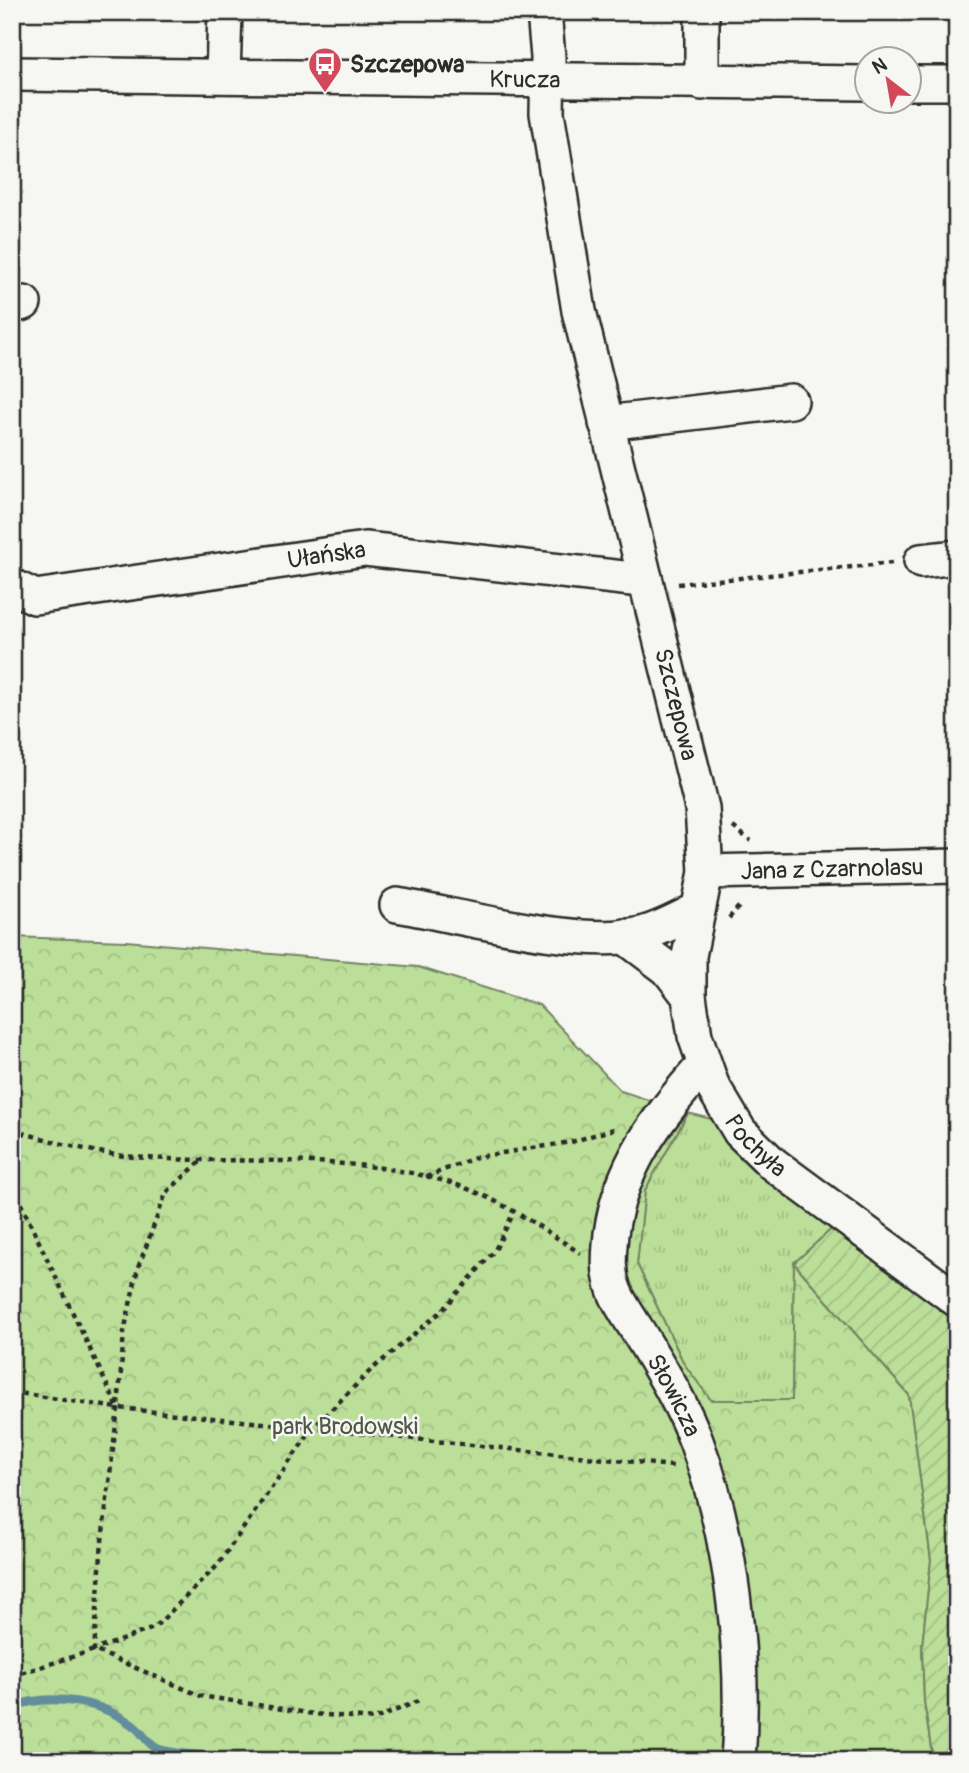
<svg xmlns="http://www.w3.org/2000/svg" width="969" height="1773" font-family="Pangolin,sans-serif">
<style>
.grass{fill:url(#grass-tufts);stroke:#738462;stroke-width:2}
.forest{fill:url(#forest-crowns);stroke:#738462;stroke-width:2}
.garden{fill:url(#garden-furrows);stroke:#738462;stroke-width:2}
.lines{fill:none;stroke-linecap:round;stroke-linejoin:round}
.stream{stroke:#628e9c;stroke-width:9}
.minor-casing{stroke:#2b2b2b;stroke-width:38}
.path{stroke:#2b2b2b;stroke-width:4.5;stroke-dasharray:5 5;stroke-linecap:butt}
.minor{stroke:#f6f6f2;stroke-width:33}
.labels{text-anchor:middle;stroke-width:5;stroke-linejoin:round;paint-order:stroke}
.poi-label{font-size:24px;font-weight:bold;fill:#2b2b2b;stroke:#f6f6f2;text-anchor:start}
.street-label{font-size:24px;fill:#2b2b2b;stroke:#f6f6f2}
.park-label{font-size:24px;fill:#4f5846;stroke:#f6f6f2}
</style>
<defs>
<pattern id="grass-tufts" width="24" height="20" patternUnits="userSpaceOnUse" patternTransform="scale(1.75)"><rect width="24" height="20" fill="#bbde98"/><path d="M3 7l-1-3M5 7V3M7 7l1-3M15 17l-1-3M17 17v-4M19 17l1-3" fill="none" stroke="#a1bf83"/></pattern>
<pattern id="forest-crowns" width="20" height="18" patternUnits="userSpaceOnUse" patternTransform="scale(1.75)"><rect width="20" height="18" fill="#bbde98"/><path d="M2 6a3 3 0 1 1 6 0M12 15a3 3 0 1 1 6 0" fill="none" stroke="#a1bf83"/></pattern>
<pattern id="garden-furrows" width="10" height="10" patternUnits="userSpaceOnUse" patternTransform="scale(1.75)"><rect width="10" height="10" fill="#bbde98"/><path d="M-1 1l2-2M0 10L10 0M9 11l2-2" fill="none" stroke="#a1bf83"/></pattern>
</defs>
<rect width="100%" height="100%" fill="#f6f6f2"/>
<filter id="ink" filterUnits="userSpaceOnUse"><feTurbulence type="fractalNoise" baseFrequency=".0143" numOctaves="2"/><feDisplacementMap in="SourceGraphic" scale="14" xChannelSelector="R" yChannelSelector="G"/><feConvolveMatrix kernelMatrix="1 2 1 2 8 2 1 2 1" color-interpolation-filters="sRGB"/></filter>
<g filter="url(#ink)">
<path class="grass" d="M688,1113L715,1120L837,1224L794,1263L792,1401L711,1400L684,1364L637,1264L645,1190Z"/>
<path class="forest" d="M12,937L126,941L418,967L539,1005L621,1091L688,1113L645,1190L637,1264L684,1364L711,1400H792L794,1263L909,1395L931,1560L922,1647L924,1701L933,1761H12Z"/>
<path class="garden" d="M837,1224L957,1317V1761H933L924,1701L922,1647L931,1560L909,1395L794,1263Z"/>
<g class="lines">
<path class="stream" d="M12,1707C50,1692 103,1701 135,1727C143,1733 148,1745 158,1749C183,1757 208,1753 232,1761"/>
<g class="minor-casing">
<g id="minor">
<path id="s1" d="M544,12L548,57L547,113L579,311L702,808L706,872L689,956V996L695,1036L712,1085L740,1132L773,1164L957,1300"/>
<path id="s2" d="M12,74L867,83"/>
<path d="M223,75L225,12"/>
<path d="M702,83V12"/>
<path d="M909,83H957"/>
<path d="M12,306L24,303"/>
<path d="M606,423L791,401"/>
<path d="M921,561L957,557"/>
<path id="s3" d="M12,586L35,597L365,549L632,579L645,578"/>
<path id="s4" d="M706,872L957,866"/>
<path d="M397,905C461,916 575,947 637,935C658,931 678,919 697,910"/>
<path d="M624,936L668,969L689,996"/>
<path id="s5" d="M704,1065C659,1115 620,1166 611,1234C609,1255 607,1272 615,1292C621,1306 631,1320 639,1333C660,1368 682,1403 696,1441C732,1537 746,1659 738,1761"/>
</g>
</g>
<g class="path">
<path d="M678,584L892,563"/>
<path d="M733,827L751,841"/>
<path d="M729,918L742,903"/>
<path d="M12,1130C56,1142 102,1156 147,1158C248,1164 357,1153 454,1184C498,1198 542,1228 580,1253"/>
<path d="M426,1177L477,1157L571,1142L617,1128"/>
<path d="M12,1185L118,1408L124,1332L138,1268L166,1193L202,1160"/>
<path d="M12,1392L118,1408L673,1466"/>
<path d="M118,1408L102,1541L94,1650L154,1628L217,1566L313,1428L371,1370L442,1311L495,1250L513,1214"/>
<path d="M12,1676L94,1650L201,1696L314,1714L375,1719L421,1700"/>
</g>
<use href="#minor" class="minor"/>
</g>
</g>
<defs>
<g id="bus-pin" transform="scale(1.75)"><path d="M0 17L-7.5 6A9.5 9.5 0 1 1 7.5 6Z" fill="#d1495b" stroke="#f6f6f2"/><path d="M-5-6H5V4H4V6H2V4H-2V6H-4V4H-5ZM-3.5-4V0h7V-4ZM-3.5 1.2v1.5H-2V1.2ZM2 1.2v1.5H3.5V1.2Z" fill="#fff"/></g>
</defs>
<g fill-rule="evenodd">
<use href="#bus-pin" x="325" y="64"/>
</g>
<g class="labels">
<g class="poi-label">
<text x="350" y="72">Szczepowa</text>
</g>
<g class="street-label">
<text dy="8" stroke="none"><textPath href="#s2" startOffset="513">Krucza</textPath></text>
<text dy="8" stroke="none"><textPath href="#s3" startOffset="320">Ułańska</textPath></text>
<text dy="8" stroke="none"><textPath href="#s1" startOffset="707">Szczepowa</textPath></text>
<text dy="8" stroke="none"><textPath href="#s4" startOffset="126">Jana z Czarnolasu</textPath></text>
<text dy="8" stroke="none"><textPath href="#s1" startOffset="1171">Pochyła</textPath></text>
<text dy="8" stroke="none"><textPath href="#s5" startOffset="374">Słowicza</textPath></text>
</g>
<g class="park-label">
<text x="345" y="1434">park Brodowski</text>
</g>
</g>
<rect width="969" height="1773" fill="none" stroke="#f6f6f2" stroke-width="42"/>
<rect x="21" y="21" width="927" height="1731" fill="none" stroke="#2b2b2b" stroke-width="2.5" filter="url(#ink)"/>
<g transform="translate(888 80) rotate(329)"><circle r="33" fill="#f6f6f2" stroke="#a5a5a2" stroke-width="2"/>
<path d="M0-5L12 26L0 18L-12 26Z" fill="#d1495b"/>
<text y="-10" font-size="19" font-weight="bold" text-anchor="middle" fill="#2b2b2b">N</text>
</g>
</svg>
